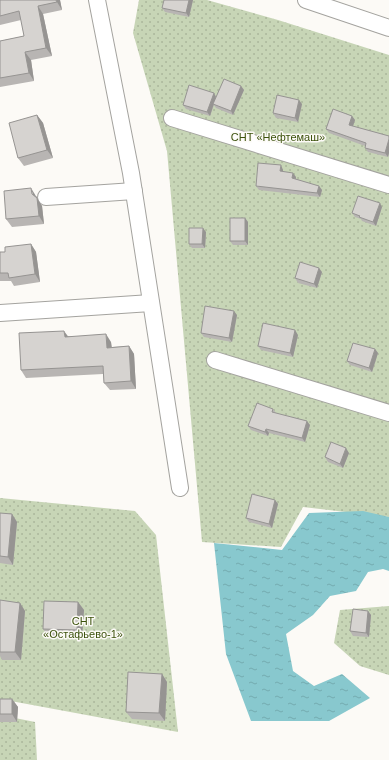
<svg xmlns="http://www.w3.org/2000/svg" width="389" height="760" font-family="Arial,sans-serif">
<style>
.garden{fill:url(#garden-dots)}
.water{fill:url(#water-ripples)}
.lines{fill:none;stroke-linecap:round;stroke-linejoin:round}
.minor-casing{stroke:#a4a39f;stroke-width:18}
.minor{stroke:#fff;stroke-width:16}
.wall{fill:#b8b5b3}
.shaded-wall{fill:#969492}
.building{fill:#d6d3d0;stroke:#969492}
.labels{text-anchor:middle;stroke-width:3;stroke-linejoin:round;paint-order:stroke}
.park-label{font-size:11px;fill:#3b510b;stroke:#fcfaf6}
</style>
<defs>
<pattern id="garden-dots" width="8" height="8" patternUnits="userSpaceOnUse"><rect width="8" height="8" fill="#c7d5b6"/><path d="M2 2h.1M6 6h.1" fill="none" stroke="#aab69b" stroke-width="1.8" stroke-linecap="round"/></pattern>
<pattern id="water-ripples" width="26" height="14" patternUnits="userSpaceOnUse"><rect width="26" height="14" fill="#88c8ce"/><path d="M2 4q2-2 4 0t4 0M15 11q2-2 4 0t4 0" fill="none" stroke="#74abb0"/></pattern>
</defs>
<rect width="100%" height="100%" fill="#fcfaf6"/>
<g class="garden">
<path d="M139,0H207L278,20L389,55V517L303,507L281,547L202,542L167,151L133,33Z"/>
<path d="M0,498L135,511L156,535L178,732L0,699Z"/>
<path d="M389,606V675L360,666L334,643L340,610Z"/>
<path d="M0,715L35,722L37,760H0Z"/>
</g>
<path class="water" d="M363,511L389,517V571L383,569L368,572L356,591L330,596L313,615L286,634L293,671L314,686L342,674L370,698L329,721H251L226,654L214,543L282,550L309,513Z"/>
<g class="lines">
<g class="minor-casing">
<g id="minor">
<path d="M97,0L131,173L180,488"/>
<path d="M306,0L389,28"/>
<path d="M172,118L389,185"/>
<path d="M46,197L134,191"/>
<path d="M0,313L151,303"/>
<path d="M215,360L389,413"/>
</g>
</g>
<use href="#minor" class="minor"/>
</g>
<g class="wall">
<path d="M0,0H60L62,10L43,14L52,56L31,60L34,81L0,87V41L24,36L21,20L0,25Z"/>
<path d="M193,0L189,17L165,12L162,8Z"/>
<path d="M241,86L244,90L233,115L216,108L214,105L210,116L186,109L183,105L214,93L216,97Z"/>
<path d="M302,104L298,122L276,118L273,113Z"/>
<path d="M37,115L43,123L53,158L24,166L18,158Z"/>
<path d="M352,116L355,120L353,126L389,136V153L388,157L368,152L365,148V146L329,133L326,129Z"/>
<path d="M283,170V171L296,177V179L319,186L322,190L320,197L259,190L256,186Z"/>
<path d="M37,196V198L42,206L44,224L12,227L6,219Z"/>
<path d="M382,207L376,226L362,221L361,219L355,217L352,213Z"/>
<path d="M245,218L248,222V245H233L230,241Z"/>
<path d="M206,232L205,248H192L189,244Z"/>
<path d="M31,244L36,252L40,282L14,286L11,281H0V252H5Z"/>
<path d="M322,272L317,288L298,283L295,278Z"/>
<path d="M237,315L232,342L204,337L201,333Z"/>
<path d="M298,335L293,357L261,350L258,346Z"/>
<path d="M68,336L111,342L112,347L129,346L134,354L136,389L110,390L104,383L103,374L26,378L21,370Z"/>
<path d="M375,349L378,353L372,372L350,365L347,361Z"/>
<path d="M273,409L276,413L310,425L305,442L269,433L268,436L251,430L248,426Z"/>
<path d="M349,453L343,468L328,462L325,457Z"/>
<path d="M275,500L278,504L272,528L249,522L246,518Z"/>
<path d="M0,513L12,514L17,522L13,565L0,563Z"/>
<path d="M0,600L20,603L25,611L21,660H2L0,656Z"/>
<path d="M78,602L84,610L82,638L49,637L43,629Z"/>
<path d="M368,611L371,615L369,637L353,636L350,631Z"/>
<path d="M162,674L167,682L165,721L132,719L126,712Z"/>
<path d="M0,699H12L18,707L17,722H0Z"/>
</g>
<g class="shaded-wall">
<path d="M56,0H60L62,10L57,2Z"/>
<path d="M189,0H193L189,17L186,13Z"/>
<path d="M38,6L43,14L52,56L46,48Z"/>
<path d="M25,52L31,60L34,81L29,73Z"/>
<path d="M241,86L244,90L233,115L231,111Z"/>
<path d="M214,93L216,97L210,116L207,112Z"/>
<path d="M299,100L302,104L298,122L295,118Z"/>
<path d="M37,115L43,123L53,158L47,150Z"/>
<path d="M352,116L355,120L352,129L349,125Z"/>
<path d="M389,139V153L388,157L385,153Z"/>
<path d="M281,165L283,170V175L280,171Z"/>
<path d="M293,173L296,177L295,182L292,178Z"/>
<path d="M319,186L322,190L320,197L317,193Z"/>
<path d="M31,188L42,206L44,224L39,216Z"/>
<path d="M380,203L382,207L376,226L373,222Z"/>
<path d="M245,218L248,222V245L245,241Z"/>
<path d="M203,228L206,232L205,248L202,244Z"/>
<path d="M31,244L36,252L40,282L35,274Z"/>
<path d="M319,268L322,272L317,288L314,284Z"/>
<path d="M234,311L237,315L232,342L229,338Z"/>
<path d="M295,330L298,335L293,357L290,353Z"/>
<path d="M64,331L70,339L65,337Z"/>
<path d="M106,334L111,342L112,356L107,348Z"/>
<path d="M129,346L134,354L136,389L131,381Z"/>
<path d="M375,349L378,353L372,372L369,368Z"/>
<path d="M307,421L310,425L305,442L302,438Z"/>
<path d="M266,429L269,433L268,436L265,432Z"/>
<path d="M346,448L349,453L343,468L340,464Z"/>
<path d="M275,500L278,504L272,528L269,524Z"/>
<path d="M12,514L17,522L13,565L8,557Z"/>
<path d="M78,602L84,610L82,638L77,630Z"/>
<path d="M20,603L25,611L21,660L15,652Z"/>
<path d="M368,611L371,615L369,637L366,633Z"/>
<path d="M162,674L167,682L165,721L159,713Z"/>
<path d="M12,699L18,707L17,722L12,714Z"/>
</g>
<g class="building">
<path d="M0,0H56L57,2L38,6L46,48L25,52L29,73L0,78V41L24,36L19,11L0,16Z"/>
<path d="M164,0H189L186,13L162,8Z"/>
<path d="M224,79L241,86L231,111L213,104Z"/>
<path d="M189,85L214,93L207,112L183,105Z"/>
<path d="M277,95L299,100L295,118L273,113Z"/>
<path d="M333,109L352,116L349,125L389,136V139L385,153L365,148L366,143L326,129Z"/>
<path d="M37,115L47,150L18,158L9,123Z"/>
<path d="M258,163L281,165L280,171L293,173L292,178L319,186L317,193L256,186Z"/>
<path d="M31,188L32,194L37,198L39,216L6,219L4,191Z"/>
<path d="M358,196L380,203L373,222L359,217L360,216L352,213Z"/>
<rect x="230" y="218" width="15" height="23"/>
<path d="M189,228H203L202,244H189Z"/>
<path d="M31,244L35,274L9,278L8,273H0V252H5V247Z"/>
<path d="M300,262L319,268L314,284L295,278Z"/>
<path d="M205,306L234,311L229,338L201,333Z"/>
<path d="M263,323L295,330L290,353L258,346Z"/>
<path d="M64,331L65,337L106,334L107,348L129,346L131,381L104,383L103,366L21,370L19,333Z"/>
<path d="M353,343L375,349L369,368L347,361Z"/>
<path d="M257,403L273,409L272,412L307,421L302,438L266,429L265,432L248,426Z"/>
<path d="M331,442L346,448L340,464L325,457Z"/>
<path d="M252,494L275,500L269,524L246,518Z"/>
<path d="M0,513L12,514L8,557L0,556Z"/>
<path d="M0,600L20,603L15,652H0Z"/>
<path d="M44,601L78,602L77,630L43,629Z"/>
<path d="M353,609L368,611L366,633L350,631Z"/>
<path d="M128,672L162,674L159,713L126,712Z"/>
<rect x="0" y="699" width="12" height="15"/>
</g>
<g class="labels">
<g class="park-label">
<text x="278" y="141">СНТ «Нефтемаш»</text>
<text x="83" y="625">СНТ<tspan x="83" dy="13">«Остафьево-1»</tspan></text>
</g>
</g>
</svg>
